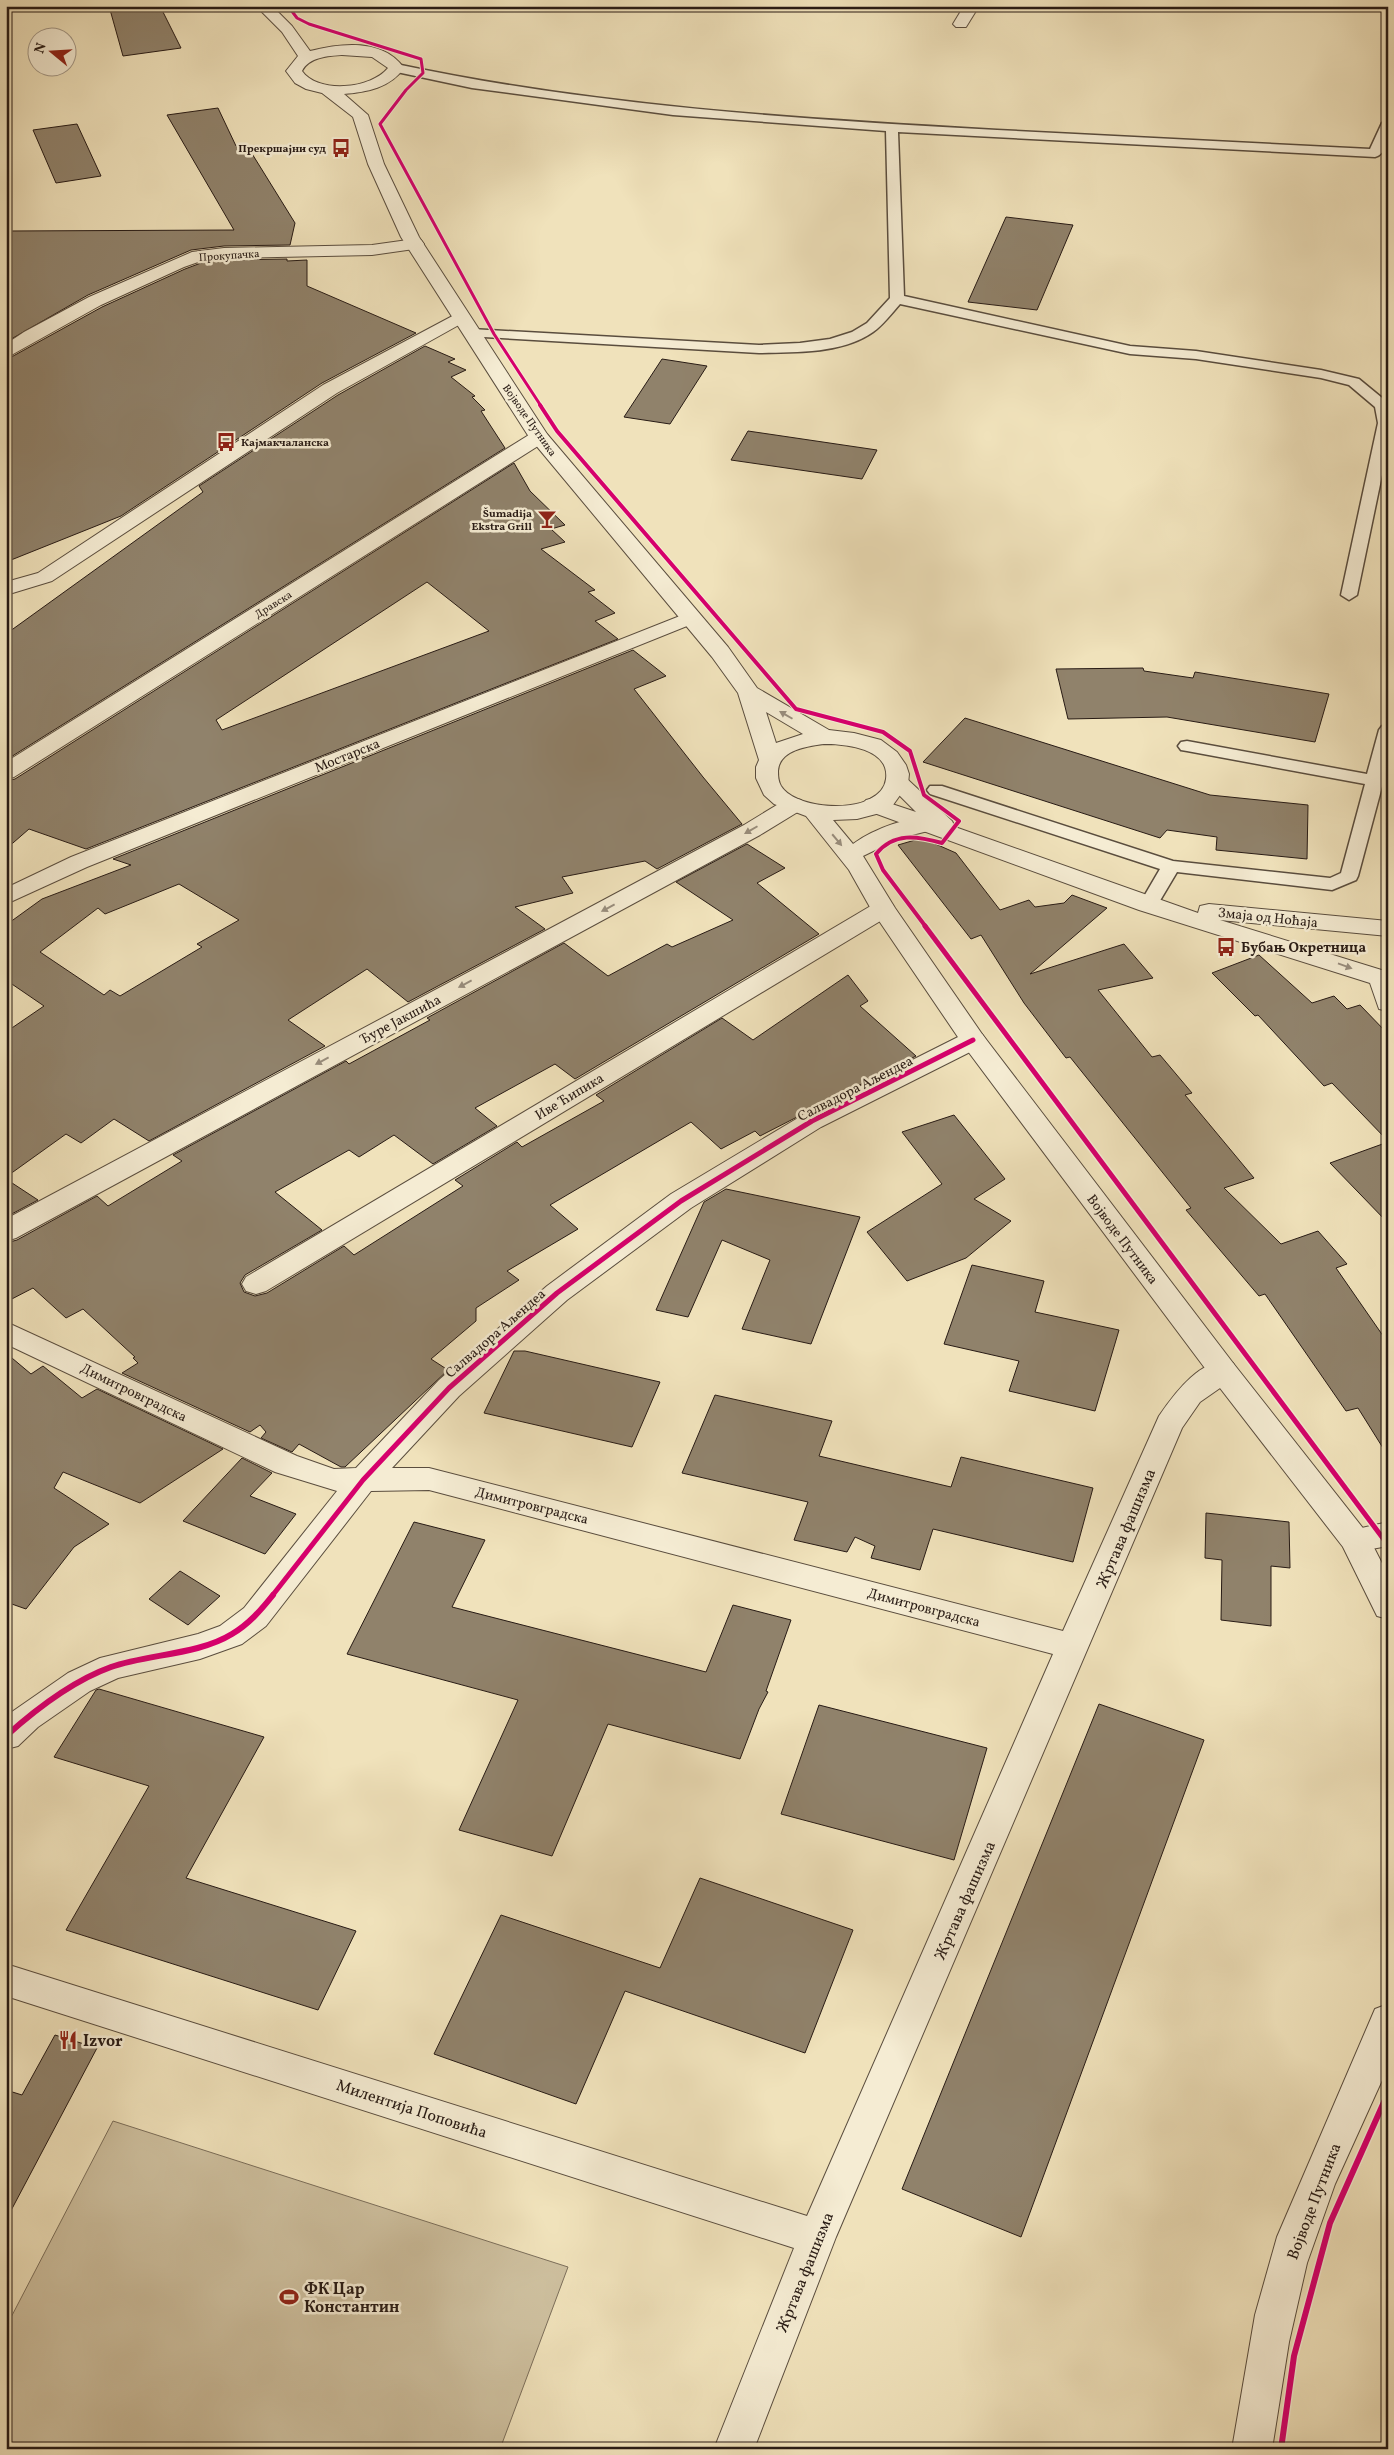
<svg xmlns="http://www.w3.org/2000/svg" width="1394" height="2455" font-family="Vollkorn,serif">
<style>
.green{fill:#cec09f;stroke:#7b6e5a}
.building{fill:#90826b;stroke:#281b15;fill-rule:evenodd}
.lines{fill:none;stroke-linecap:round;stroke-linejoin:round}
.service-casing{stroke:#5a4d3e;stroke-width:3}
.minor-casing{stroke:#5a4d3e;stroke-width:2}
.tertiary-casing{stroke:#5a4d3e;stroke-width:2}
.service{fill:#f5ecd3;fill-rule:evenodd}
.minor{fill:#f5ecd3;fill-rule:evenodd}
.tertiary{fill:#f5ecd3;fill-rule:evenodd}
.cycleway-far3-casing{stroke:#f5ecd3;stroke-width:5}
.cycleway-far2-casing{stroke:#f5ecd3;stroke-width:6}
.cycleway-far1-casing{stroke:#f5ecd3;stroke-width:8}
.cycleway-casing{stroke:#f5ecd3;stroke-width:9}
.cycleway-far3{stroke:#d6006c;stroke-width:3}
.cycleway-far2{stroke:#d6006c;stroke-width:4}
.cycleway-far1{stroke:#d6006c;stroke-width:5}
.cycleway{stroke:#d6006c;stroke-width:6}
.oneway{fill:#998e7e}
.labels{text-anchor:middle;stroke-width:5;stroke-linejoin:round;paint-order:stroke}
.far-poi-label{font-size:11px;font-weight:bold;fill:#281b15;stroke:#f5ecd3;text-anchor:end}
.far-street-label{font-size:11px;fill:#281b15;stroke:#f5ecd3}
.street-label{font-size:14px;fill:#281b15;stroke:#f5ecd3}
.poi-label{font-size:14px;font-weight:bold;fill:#281b15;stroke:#f5ecd3;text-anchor:start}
.near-street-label{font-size:16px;fill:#281b15;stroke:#f5ecd3}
.near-poi-label{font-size:16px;font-weight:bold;fill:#281b15;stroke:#f5ecd3;text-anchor:start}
</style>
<rect width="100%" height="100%" fill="#f0e2bb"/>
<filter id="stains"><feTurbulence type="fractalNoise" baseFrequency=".004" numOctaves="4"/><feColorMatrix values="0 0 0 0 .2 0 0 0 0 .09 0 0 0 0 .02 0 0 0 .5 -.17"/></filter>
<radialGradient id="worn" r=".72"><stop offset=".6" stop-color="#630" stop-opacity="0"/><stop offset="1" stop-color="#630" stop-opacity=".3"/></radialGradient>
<path class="green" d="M113,2121L568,2267L500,2449H6V2327Z"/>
<g class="building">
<path d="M109,6H160L181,48L123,56Z"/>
<path d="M218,108L236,146L246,144L295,223L290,245L224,246L191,250L88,295L6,342V231L234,230L167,115Z"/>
<path d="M77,124L101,176L56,183L33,130Z"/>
<path d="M1006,217L1073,225L1037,310L968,302Z"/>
<path d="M287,259V261L307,260V286L416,333L322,383L121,516L6,562V360L102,307L185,269L201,263L224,260Z"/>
<path d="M425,346L455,359L448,362L466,370L451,377L475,396L472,397L485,410L481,411L505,448L6,760V634L203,492L199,486L338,395Z"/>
<path d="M662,359L707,366L670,424L624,417Z"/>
<path d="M748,431L877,450L862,479L731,460Z"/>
<path d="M514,463L530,491L565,525L551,529L565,542L541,549L595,590L588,592L615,613L595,621L618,639L86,849L29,829L6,849V781L15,779ZM427,582L489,631L222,730L216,720Z"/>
<path d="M633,650L666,676L634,689L703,777L742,824L657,869L645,861L562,877L573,893L515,907L545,929L408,1002L367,969L288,1020L325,1046L149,1141L114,1119L81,1143L66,1134L6,1177V1032L44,1006L6,980V925L42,899L131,865L113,859ZM179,884L239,920L197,944L202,947L120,996L110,990L104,995L40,952L98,908L105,914Z"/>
<path d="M1143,668L1144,671L1193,678L1195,672L1329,694L1315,742L1167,717L1068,719L1056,669Z"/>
<path d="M965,718L1210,795L1308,805L1307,859L1216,850L1217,837L1167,830L1160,838L923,762Z"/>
<path d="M922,838L956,853L1000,910L1029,900L1035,907L1064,903L1072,895L1107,908L1030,974L1124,944L1153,978L1098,990L1152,1057L1160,1055L1192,1093L1185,1095L1254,1178L1224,1188L1281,1244L1318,1231L1347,1264L1336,1268L1388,1343V1456L1358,1408L1346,1411L1265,1294L1259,1296L1186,1210L1191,1208L1070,1057L1066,1058L1024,1003L981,935L971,939L898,845Z"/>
<path d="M747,844L785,868L757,883L819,934L575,1079L555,1064L475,1108L497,1126L433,1164L394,1135L359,1157L349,1150L275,1192L322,1230L245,1275L240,1283L244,1292L255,1296L267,1293L344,1246L354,1255L463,1186L455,1180L517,1142L522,1147L604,1101L596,1095L722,1018L753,1040L848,975L868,1001L860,1006L916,1056L760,1136L755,1131L721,1149L691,1122L550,1205L578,1229L507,1271L519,1280L476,1308V1321L431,1359L448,1370L345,1467H341L299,1444L292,1452L261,1438L266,1432L260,1425L250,1432L122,1373L138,1363L133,1358L135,1357L83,1309L66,1318L33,1288L6,1302V1243L17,1240L97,1196L108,1206L182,1161L173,1155L346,1061L349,1064L430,1020L427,1018L564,943L608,976L667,944L672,947L733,920L676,882Z"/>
<path d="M1259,955L1312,1003L1334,996L1347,1009L1360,1005L1388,1034V1141L1332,1083L1324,1086L1258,1015L1255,1016L1212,973Z"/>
<path d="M954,1115L1005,1179L974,1199L1011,1221L966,1258L907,1281L867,1232L942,1184L902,1132Z"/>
<path d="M1388,1142V1223L1330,1163Z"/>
<path d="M6,1179L38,1200L6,1217Z"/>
<path d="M726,1189L860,1217L811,1344L742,1329L770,1260L722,1240L688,1317L656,1310L704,1202Z"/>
<path d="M972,1265L1044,1281L1035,1312L1119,1330L1095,1411L1009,1391L1019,1361L944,1344Z"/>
<path d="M514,1351H525L660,1382L632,1447L484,1413Z"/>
<path d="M6,1353L31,1374L43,1366L82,1398L97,1389L223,1449L140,1503L63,1472L54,1488L109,1524L74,1547L26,1609L6,1602Z"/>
<path d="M715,1395L832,1421L819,1456L951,1487L961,1457L1093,1488L1073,1562L933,1529L920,1570L871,1558L875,1546L855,1537L847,1552L794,1540L808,1502L682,1473Z"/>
<path d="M242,1458L272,1473L250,1496L296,1514L265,1554L183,1521Z"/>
<path d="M1206,1513L1289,1522L1290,1568L1271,1566V1626L1221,1620L1222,1560L1205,1558Z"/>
<path d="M414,1522L485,1540L452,1607L706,1672L733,1605L791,1620L766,1691L768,1692L759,1709L740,1759L608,1724L552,1856L459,1830L518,1700L347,1654Z"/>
<path d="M180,1571L220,1596L188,1625L149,1599Z"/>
<path d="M99,1689L264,1737L186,1878L356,1931L318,2010L66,1930L149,1786L54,1757L96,1690Z"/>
<path d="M1099,1704L1204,1740L1021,2237L902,2189Z"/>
<path d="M819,1705L987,1748L954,1860L781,1814Z"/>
<path d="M700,1878L853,1930L805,2053L625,1991L576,2104L434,2054L501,1915L660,1968Z"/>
<path d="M55,2035L97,2048L6,2220V2090L22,2095Z"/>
</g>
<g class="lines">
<g class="service-casing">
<g id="service">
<path d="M396,64C593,106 796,119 997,130C1121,136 1246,143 1370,149L1382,123L1388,119C1388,131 1389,153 1375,157L898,132L904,296L1130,346L1196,351L1321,370L1359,379L1387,402L1388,446L1357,595L1349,600L1341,595L1378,423L1375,407L1349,385L1321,378L1196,359L1130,354L900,304C892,313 883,325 873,332C842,354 795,352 759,353L466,336L464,333L466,330L471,329L759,345L800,343L830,339L852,332L867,323L890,298L886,131L673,115L472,88L392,71L390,68L392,65Z"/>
<path d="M1388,725V764L1358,876L1356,880L1332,890L1177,872L1155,909H1141L1139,905L1160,869L930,794L927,790L930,786H942L1173,861L1330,878L1341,873L1365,784L1187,751L1181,750L1178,746L1181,742L1187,741L1367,774L1379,730L1382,726Z"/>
</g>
</g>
<g class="minor-casing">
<g id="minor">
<path d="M964,6H979L966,27H956L953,24Z"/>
<path d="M415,239L421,240L424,244L421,248L372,255L224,258L201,261L184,267L101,305L6,358V344L24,332L89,297L192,252L224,248L372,245Z"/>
<path d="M460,312L466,313L469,317L466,321L337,393L52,581L6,595V582L38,573L323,385Z"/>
<path d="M539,431L546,433L549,437L546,441L14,777L6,779V762L532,433Z"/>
<path d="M690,612L697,614L701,618L697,622L87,867L6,904V888L71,857Z"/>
<path d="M897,775L905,777L952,821L955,827L1198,913L1200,906L1209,904L1388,921V936L1220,920L1388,972V1011L1379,1009L1370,983L1139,910L866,810L862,805L866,800L874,798L916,812L886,782L889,777Z"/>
<path d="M793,798L801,800L805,805L801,810L760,835L16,1238L6,1241V1219L744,825L785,800Z"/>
<path d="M883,902L892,904L895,909L892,914L266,1291L256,1294L246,1291L242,1284L246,1277L874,904Z"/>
<path d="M973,1032L982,1034L986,1040L982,1046L821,1127L691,1208L567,1300L459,1396L392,1468H429L1063,1631L1159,1416C1174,1394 1203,1354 1233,1363L1237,1371L1233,1379L1200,1402L1182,1428L836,2237L754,2449H714L794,2248L6,1996V1964L807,2216L1053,1654L429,1490L371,1491L266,1626L242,1644L200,1659L118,1678L90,1691L38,1727L18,1746L6,1749V1716L68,1673L100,1658L198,1634L220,1626L244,1608L337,1491L275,1472L6,1344V1322L297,1456L334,1469L356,1468L439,1380L547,1286L671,1194L803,1115L964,1034Z"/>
<path d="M1388,1522V1546L1355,1552L1344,1548L1340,1540L1344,1532Z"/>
</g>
</g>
<g class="tertiary-casing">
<g id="tertiary">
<path d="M256,6H272L292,26L310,51C341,43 383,38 404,68C390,88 367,92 344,94L368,115L384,164L419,237L547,434L728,647L757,688L829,730L854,733L881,740L897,752L906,765L909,774L908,784L893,805L880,813L857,819L833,820L853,844C872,830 913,813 936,819L940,824L936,829L900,838L863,856L895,908L982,1034L1233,1363L1366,1532L1388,1575V1619L1377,1616L1343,1547L1213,1379L964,1046L871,909L849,870L806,816L774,804L764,795L756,778V767L759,760L738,693L712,657L529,437L401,237L368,164L353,117L322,93L306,89L295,83L286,71L298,56L282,32ZM342,55L372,57L388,68C371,89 318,94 302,71C309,57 328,56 342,55ZM766,712L803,734L776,743ZM824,744C845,744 890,748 886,779C885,788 878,795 870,799C849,811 795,808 781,786C778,781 778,776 778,771C779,750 808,746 824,744Z"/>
<path d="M1388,2004V2067L1335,2184L1307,2263L1289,2342L1272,2449H1232L1255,2315L1277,2237L1375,2009Z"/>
</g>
</g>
<use href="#service" class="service"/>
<use href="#minor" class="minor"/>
<use href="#tertiary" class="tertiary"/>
<g class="cycleway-far3-casing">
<path id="cycleway-far3" d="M288,6L297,18L309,24L421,59L423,73L406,90L380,124L494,334L541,406"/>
</g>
<g class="cycleway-far2-casing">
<path id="cycleway-far2" d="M540,405L557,431L796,709L883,732L910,751L924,795L959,821L942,843C917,836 894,832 876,854L883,870L926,927"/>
</g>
<g class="cycleway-far1-casing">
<g id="cycleway-far1">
<path d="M925,926L1388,1545"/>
<path d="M272,1596L363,1480L449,1388L557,1293L681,1201L812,1121L973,1040"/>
</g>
</g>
<g class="cycleway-casing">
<g id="cycleway">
<path d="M6,1736C36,1709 72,1681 111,1667C148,1654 198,1655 232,1634C249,1624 261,1610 273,1595"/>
<path d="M1281,2449L1294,2356L1330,2223L1388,2093"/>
</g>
</g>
<use href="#cycleway-far3" class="cycleway-far3"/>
<use href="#cycleway-far2" class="cycleway-far2"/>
<use href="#cycleway-far1" class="cycleway-far1"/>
<use href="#cycleway" class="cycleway"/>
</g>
<defs><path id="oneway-solid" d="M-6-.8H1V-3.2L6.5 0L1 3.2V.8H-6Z" transform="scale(1.25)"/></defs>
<g class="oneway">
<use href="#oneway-solid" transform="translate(786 715) rotate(-150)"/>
<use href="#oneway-solid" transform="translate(751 830) rotate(150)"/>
<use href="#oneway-solid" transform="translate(837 840) rotate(50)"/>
<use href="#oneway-solid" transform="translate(608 908) rotate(152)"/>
<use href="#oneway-solid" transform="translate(1345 966) rotate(20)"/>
<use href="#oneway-solid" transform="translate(465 984) rotate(152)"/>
<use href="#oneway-solid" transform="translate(322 1061) rotate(152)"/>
</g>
<defs>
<g id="bus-bare" transform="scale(1.5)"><path d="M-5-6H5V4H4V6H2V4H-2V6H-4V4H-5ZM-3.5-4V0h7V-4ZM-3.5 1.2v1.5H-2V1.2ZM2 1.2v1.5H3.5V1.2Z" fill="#8f2418" stroke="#f5ecd3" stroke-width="2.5" paint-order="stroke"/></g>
<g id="bar-bare" transform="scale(1.5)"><path d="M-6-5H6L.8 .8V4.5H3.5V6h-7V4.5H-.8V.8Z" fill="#8f2418" stroke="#f5ecd3" stroke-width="2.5" paint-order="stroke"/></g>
<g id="restaurant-bare" transform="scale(1.5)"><path d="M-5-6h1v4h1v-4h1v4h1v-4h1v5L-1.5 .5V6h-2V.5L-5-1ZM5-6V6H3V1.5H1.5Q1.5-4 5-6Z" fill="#8f2418" stroke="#f5ecd3" stroke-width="2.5" paint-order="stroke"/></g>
<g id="stadium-bare" transform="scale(1.5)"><path d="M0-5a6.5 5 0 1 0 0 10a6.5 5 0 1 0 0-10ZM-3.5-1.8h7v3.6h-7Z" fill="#8f2418" stroke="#f5ecd3" stroke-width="2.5" paint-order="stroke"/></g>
</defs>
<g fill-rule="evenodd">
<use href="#bus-bare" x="341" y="148"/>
<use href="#bus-bare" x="226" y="442"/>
<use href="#bar-bare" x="547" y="519"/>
<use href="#bus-bare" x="1226" y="947"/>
<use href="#restaurant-bare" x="68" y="2040"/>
<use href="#stadium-bare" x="289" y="2297"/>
</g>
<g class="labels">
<g class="far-poi-label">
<text x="326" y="152">Прекршајни суд</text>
<text x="241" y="446" text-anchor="start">Кајмакчаланска</text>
<text x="532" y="517">Šumadija<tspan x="532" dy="13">Ekstra Grill</tspan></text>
</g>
<g class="far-street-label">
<text transform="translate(229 255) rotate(-4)" y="4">Прокупачка</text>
<text transform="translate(530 420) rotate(55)" y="4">Војводе Путника</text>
<text transform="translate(273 604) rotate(-32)" y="4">Дравска</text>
</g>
<g class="street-label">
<text transform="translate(347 755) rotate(-22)" y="5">Мостарска</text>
<text transform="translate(1268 917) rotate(6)" y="5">Змаја од Ноћаја</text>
<text transform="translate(400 1019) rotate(-28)" y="5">Ђуре Јакшића</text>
<text transform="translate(855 1088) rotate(-27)" y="5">Салвадора Аљендеа</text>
<text transform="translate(569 1096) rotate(-31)" y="5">Иве Ћипика</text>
<text transform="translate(1123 1239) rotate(53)" y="5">Војводе Путника</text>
<text transform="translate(495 1333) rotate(-41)" y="5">Салвадора Аљендеа</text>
<text transform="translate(134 1392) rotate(26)" y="5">Димитровградска</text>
<text transform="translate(532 1505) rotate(14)" y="5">Димитровградска</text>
<text transform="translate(924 1607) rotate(15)" y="5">Димитровградска</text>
</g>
<g class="poi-label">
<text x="1241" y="952">Бубањ Окретница</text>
</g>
<g class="near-street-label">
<text transform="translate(1125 1528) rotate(-67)" y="6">Жртава фашизма</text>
<text transform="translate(964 1900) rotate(-66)" y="6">Жртава фашизма</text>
<text transform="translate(412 2108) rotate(18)" y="6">Милентија Поповића</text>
<text transform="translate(1313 2201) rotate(-69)" y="6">Војводе Путника</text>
<text transform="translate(804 2272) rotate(-68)" y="6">Жртава фашизма</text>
</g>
<g class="near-poi-label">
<text x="83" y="2046">Izvor</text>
<text x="304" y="2294">ФК Цар<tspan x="304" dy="18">Константин</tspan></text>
</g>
</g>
<rect width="1394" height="2455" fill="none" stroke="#f0e2bb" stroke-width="25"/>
<rect x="8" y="8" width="1379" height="2440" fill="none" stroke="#281b15" stroke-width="2.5"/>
<rect x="12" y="12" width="1369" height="2430" fill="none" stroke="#281b15"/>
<g transform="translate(52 52) rotate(288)"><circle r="24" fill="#f5ecd3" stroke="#a39887"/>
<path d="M0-4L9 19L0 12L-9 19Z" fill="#8f2418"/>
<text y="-8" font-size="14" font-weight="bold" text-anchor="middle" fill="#281b15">N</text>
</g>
<rect width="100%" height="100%" filter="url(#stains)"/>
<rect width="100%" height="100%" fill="url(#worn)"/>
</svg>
